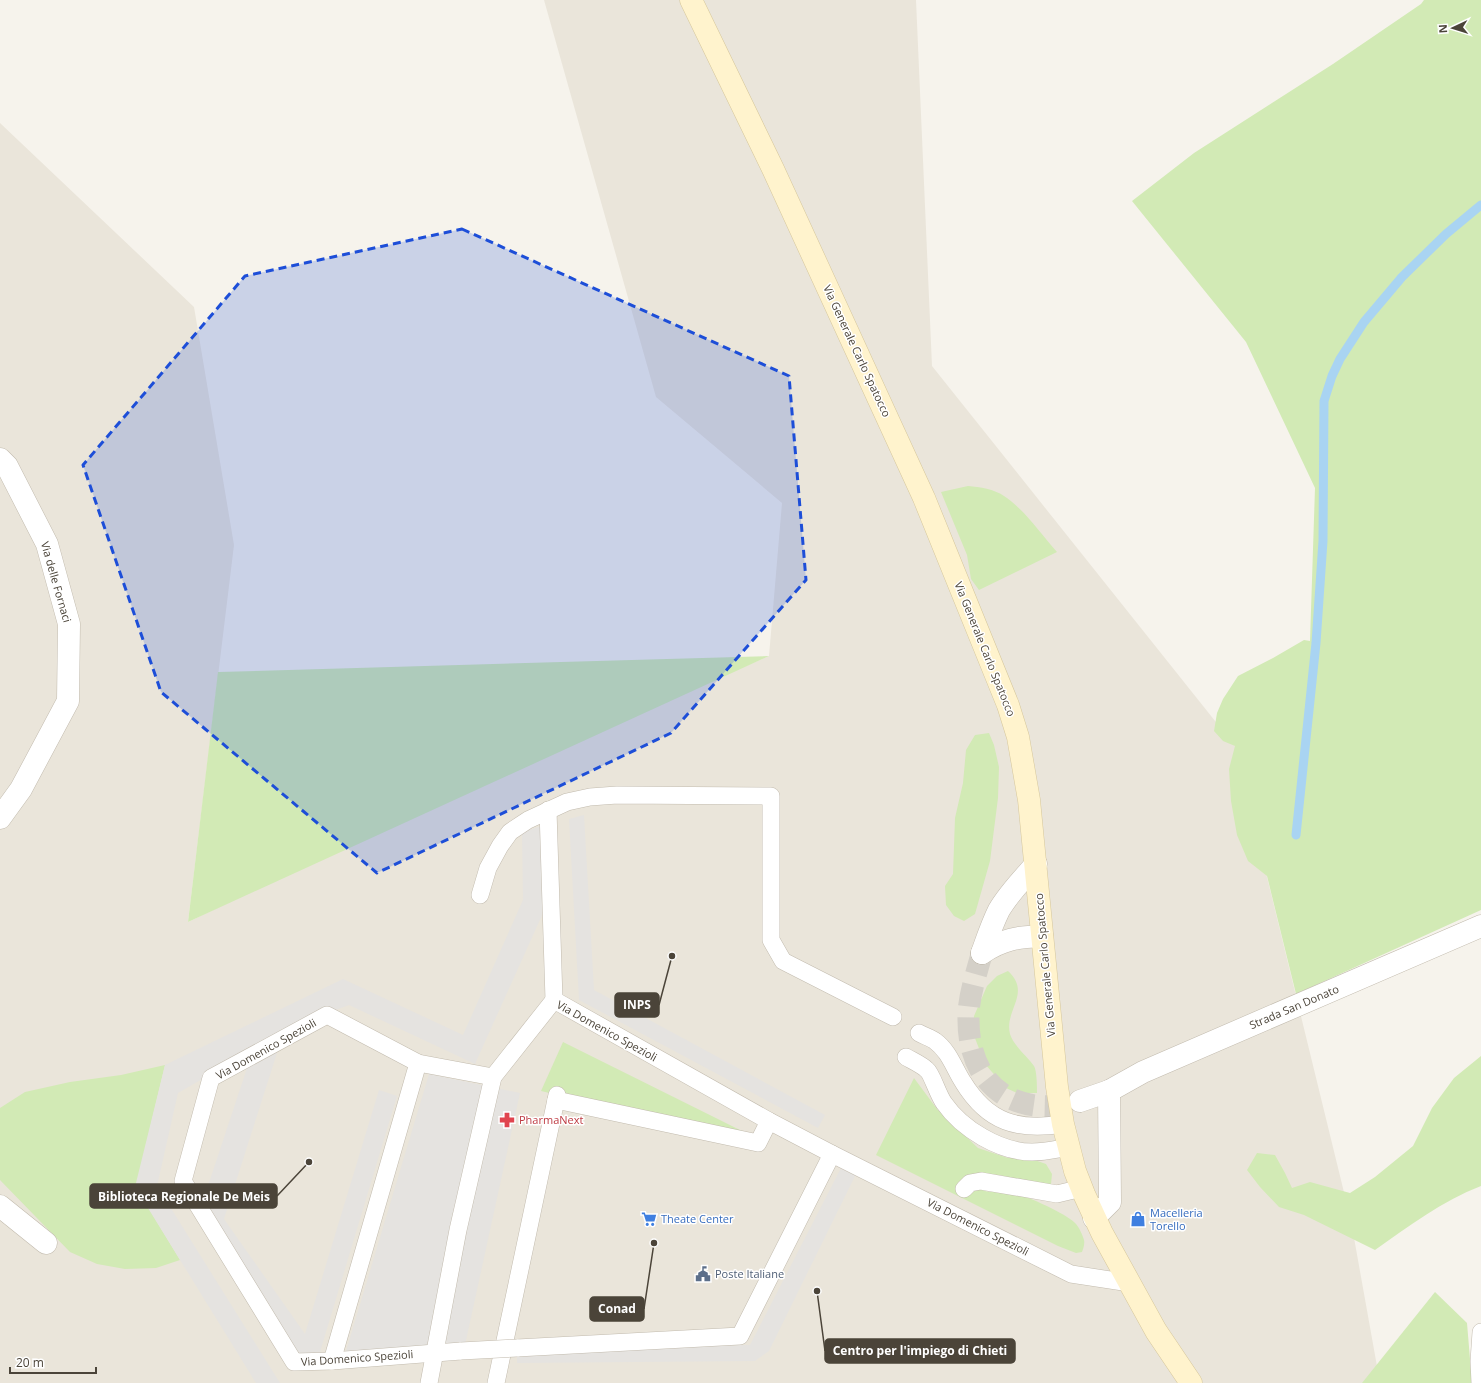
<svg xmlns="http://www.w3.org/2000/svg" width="1481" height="1383" font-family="'Open Sans',sans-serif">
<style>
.residential{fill:#eae5da}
.green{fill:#d2eab5}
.parking{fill:#e5e3e0}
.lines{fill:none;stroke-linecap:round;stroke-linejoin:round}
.stream{stroke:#a9d4f2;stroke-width:9}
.street-tunnel{stroke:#d4d0c8;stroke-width:22;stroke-dasharray:22 11;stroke-linecap:butt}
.lane-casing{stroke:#c2bbae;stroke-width:18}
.street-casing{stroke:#c2bbae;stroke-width:23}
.secondary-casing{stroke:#d6c79b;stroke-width:23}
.lane{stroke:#fff;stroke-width:17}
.street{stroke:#fff;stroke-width:22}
.secondary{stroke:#fff3cd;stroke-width:22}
.lane-bridge-casing{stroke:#c2bbae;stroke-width:18;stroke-linecap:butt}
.lane-bridge{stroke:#fff;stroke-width:17}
.marked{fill:#1d4ed8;fill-opacity:0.2;stroke:#1d4ed8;stroke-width:3;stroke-dasharray:8 5;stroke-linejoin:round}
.labels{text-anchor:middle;stroke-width:3;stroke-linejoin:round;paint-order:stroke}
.street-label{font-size:11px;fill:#4b4439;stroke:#fff}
.health-label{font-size:11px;fill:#be3a42;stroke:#fff;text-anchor:start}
.shop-label{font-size:11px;fill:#366cbe;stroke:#fff;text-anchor:start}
.service-label{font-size:11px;fill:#4e5e75;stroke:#fff;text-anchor:start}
.leader{fill:none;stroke:#4b4439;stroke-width:1.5}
.callout-dot{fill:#4b4439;stroke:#fff;stroke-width:1.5}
.callout{fill:#4b4439;stroke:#4b4439;stroke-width:1.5}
.callout-label{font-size:12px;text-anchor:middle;font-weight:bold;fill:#fff}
</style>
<rect width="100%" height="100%" fill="#f6f3ec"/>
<path class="residential" d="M544,0H916L932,366L1235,746L1351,1221L1380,1383H0V123L194,307L234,545L188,922L555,747L769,656L782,503L656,397Z"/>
<g class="green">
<path d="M1424,0H1481V910L1296,994L1267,876L1248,861L1237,835L1231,801L1229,769L1235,746L1223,741L1214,731L1217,713L1223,699L1238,676L1273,658L1304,640L1310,641L1315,488L1246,342L1132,201L1194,153L1333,64L1421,4Z"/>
<path d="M968,486C980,487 994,489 1004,496C1025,510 1040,533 1057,552L979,590L971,579L967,555L941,492Z"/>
<path d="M769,656L188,922L218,672Z"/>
<path d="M989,733L994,745L999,767L998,798L990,861L975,914L964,921L954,916L946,905L945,886L953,874L955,818L963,783L966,750L975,735Z"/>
<path d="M1008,971C1032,993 1004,1010 1010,1034C1013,1045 1028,1057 1034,1066C1037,1071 1037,1087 1037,1093H1017L1006,1088L985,1064L973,1033L974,1016L987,986L997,976Z"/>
<path d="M563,1042L746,1133L591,1103L541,1091Z"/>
<path d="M1481,1056V1186C1442,1201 1409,1226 1375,1250L1304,1215L1279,1207L1260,1187L1247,1170L1257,1153L1275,1155L1285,1173L1292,1188L1310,1182L1350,1193L1375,1177L1413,1146L1432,1108L1454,1078Z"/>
<path d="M165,1065L136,1187L180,1260L156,1268L125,1269L97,1264L70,1252L0,1180V1108L25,1092L70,1082L121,1075Z"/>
<path d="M914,1078L937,1109L978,1148L1008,1158L1026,1157L1046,1164L1052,1174L1051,1184L1033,1185L1004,1176L983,1173L977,1179L978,1187C991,1196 992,1189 1004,1190C1016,1191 1069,1214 1076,1224C1079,1227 1083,1236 1084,1240C1085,1244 1083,1249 1082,1252L1076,1253L1058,1246L876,1155Z"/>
<path d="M1435,1292L1467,1323L1472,1383H1362Z"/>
</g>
<g class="parking">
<path d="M584,815L594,990L825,1115L818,1128L579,1000L569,819Z"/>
<path d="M542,826L543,913L475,1064L349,1005L295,1025L254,1050L277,1053L224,1219L305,1334L379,1090L397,1096L317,1362L296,1351L200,1210L253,1050L178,1093L157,1186L280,1383H256L135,1187L165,1065L343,979L463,1035L523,900L522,832Z"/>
<path d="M429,1074L520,1093L465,1345L346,1351Z"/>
<path d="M841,1168L856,1174L769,1351L755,1361L517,1363V1349L750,1345Z"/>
</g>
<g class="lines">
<path class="stream" d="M1296,835L1316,643L1323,541L1324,401L1332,376L1340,359L1364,322L1402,277L1446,234L1481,205"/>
<path class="street-tunnel" d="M982,953C977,971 971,989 969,1007C963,1079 1008,1120 1079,1102"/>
<g class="lane-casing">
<g id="lane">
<path d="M548,810L554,1000"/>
<path d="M480,895L488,868L500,846L510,832L528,820L567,802L590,797L617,795L771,796V940L783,961L893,1017"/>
<path d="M919,1033C924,1036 931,1038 935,1041C949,1051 954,1068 963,1082C988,1123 1018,1131 1063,1124"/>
<path d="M906,1057C913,1061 922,1065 927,1070C932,1074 938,1095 944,1103C962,1129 1000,1152 1032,1152C1045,1152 1057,1149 1069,1147"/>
<path d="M556,1100L758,1143L769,1121"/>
<path d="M964,1189L970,1183L981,1181L1057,1194L1082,1188"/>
<path d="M517,1348L740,1336L832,1154"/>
<path d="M461,1351L332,1361L294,1362L183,1181L211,1078L327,1015L418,1063L493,1077"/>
<path d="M332,1361L418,1063"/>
<path d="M429,1383L458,1230L493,1077L554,1000L769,1121L832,1154L1071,1274L1130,1283"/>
<path d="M496,1383L557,1095"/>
<path d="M1480,1383L1479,1361L1481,1332"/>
</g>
</g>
<g class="street-casing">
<g id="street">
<path d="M0,459L7,466L47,544L69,624L68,701L21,789L0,818"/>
<path d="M982,953C987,939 992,924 999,910C1009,893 1023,879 1036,864"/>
<path d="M982,953C1003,939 1018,937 1042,936"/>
<path d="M1080,1101L1109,1091L1143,1072L1481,926"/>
<path d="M0,1206L46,1243"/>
<path d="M1094,1218L1110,1202L1109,1091"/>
</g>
</g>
<g class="secondary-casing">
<path id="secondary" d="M691,0L773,169L924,498L1008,705L1018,737L1029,800L1057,1087L1063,1124L1075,1171L1084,1194L1102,1233L1156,1331L1191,1383"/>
</g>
<use href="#lane" class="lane"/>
<use href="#street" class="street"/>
<use href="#secondary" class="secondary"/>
<g class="lane-bridge-casing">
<path id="lane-bridge" d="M461,1351L517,1348"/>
</g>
<use href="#lane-bridge" class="lane-bridge"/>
</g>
<path class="marked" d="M462,229L789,376L806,580L671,733L377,873L161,692L83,465L245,276Z"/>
<defs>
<g id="pharmacy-bare" transform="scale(1.2)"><path d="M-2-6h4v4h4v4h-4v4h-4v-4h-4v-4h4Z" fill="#e0444e" stroke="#fff" stroke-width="2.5" paint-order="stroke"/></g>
<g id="supermarket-bare" transform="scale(1.2)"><path d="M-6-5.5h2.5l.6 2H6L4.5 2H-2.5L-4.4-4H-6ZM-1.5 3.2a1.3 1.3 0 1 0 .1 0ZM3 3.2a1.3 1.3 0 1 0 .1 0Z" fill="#3f7fe0" stroke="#fff" stroke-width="2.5" paint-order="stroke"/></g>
<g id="shop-bare" transform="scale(1.2)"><path d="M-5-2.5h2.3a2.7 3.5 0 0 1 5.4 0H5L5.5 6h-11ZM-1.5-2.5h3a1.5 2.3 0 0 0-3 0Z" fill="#3f7fe0" stroke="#fff" stroke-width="2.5" paint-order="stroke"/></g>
<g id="civic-bare" transform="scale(1.2)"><path d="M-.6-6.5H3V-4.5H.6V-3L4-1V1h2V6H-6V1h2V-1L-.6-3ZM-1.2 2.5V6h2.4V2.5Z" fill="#5c6f8a" stroke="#fff" stroke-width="2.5" paint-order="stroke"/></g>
</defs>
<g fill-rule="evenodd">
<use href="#pharmacy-bare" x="507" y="1120"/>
<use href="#supermarket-bare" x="649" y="1219"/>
<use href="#shop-bare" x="1138" y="1219"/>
<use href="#civic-bare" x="703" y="1274"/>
</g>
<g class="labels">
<g class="street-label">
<text transform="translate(857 351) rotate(65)" y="4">Via Generale Carlo Spatocco</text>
<text transform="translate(56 582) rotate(74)" y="4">Via delle Fornaci</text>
<text transform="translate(985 649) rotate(68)" y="4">Via Generale Carlo Spatocco</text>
<text transform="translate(1045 965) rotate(-95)" y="4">Via Generale Carlo Spatocco</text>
<text transform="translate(1294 1007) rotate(-23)" y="4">Strada San Donato</text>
<text transform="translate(607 1031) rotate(29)" y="4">Via Domenico Spezioli</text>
<text transform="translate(266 1049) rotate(-29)" y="4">Via Domenico Spezioli</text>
<text transform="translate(978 1227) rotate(27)" y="4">Via Domenico Spezioli</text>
<text transform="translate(357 1358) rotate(-4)" y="4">Via Domenico Spezioli</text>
</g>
<g class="health-label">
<text x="519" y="1124">PharmaNext</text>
</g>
<g class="shop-label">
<text x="1150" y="1217">Macelleria<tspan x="1150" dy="13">Torello</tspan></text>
<text x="661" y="1223">Theate Center</text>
</g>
<g class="service-label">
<text x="715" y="1278">Poste Italiane</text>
</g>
</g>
<path class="leader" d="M672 956L659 1005M309 1162L277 1196M654 1243L644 1309M817 1291L825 1351"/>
<g class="callout-dot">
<circle cx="672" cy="956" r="4"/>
<circle cx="309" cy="1162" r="4"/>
<circle cx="654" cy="1243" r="4"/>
<circle cx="817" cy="1291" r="4"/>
</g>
<g class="callout">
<rect x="615" y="993" width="44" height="24" rx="4"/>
<rect x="90" y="1184" width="187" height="24" rx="4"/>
<rect x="590" y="1297" width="54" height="24" rx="4"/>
<rect x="825" y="1339" width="190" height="24" rx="4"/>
</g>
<g class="callout-label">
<text x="637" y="1009">INPS</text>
<text x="184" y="1201">Biblioteca Regionale De Meis</text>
<text x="617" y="1313">Conad</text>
<text x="920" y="1355">Centro per l'impiego di Chieti</text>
</g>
<g transform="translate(1453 28) rotate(266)" stroke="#ffffff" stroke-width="3" paint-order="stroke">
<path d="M0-3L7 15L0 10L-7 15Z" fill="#4b4439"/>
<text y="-6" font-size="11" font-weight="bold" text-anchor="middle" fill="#4b4439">N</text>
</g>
<path d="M10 1367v6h86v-6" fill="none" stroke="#4b4439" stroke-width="2"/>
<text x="16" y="1367" font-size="12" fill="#4b4439" stroke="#ffffff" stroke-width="3" paint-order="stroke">20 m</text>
</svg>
